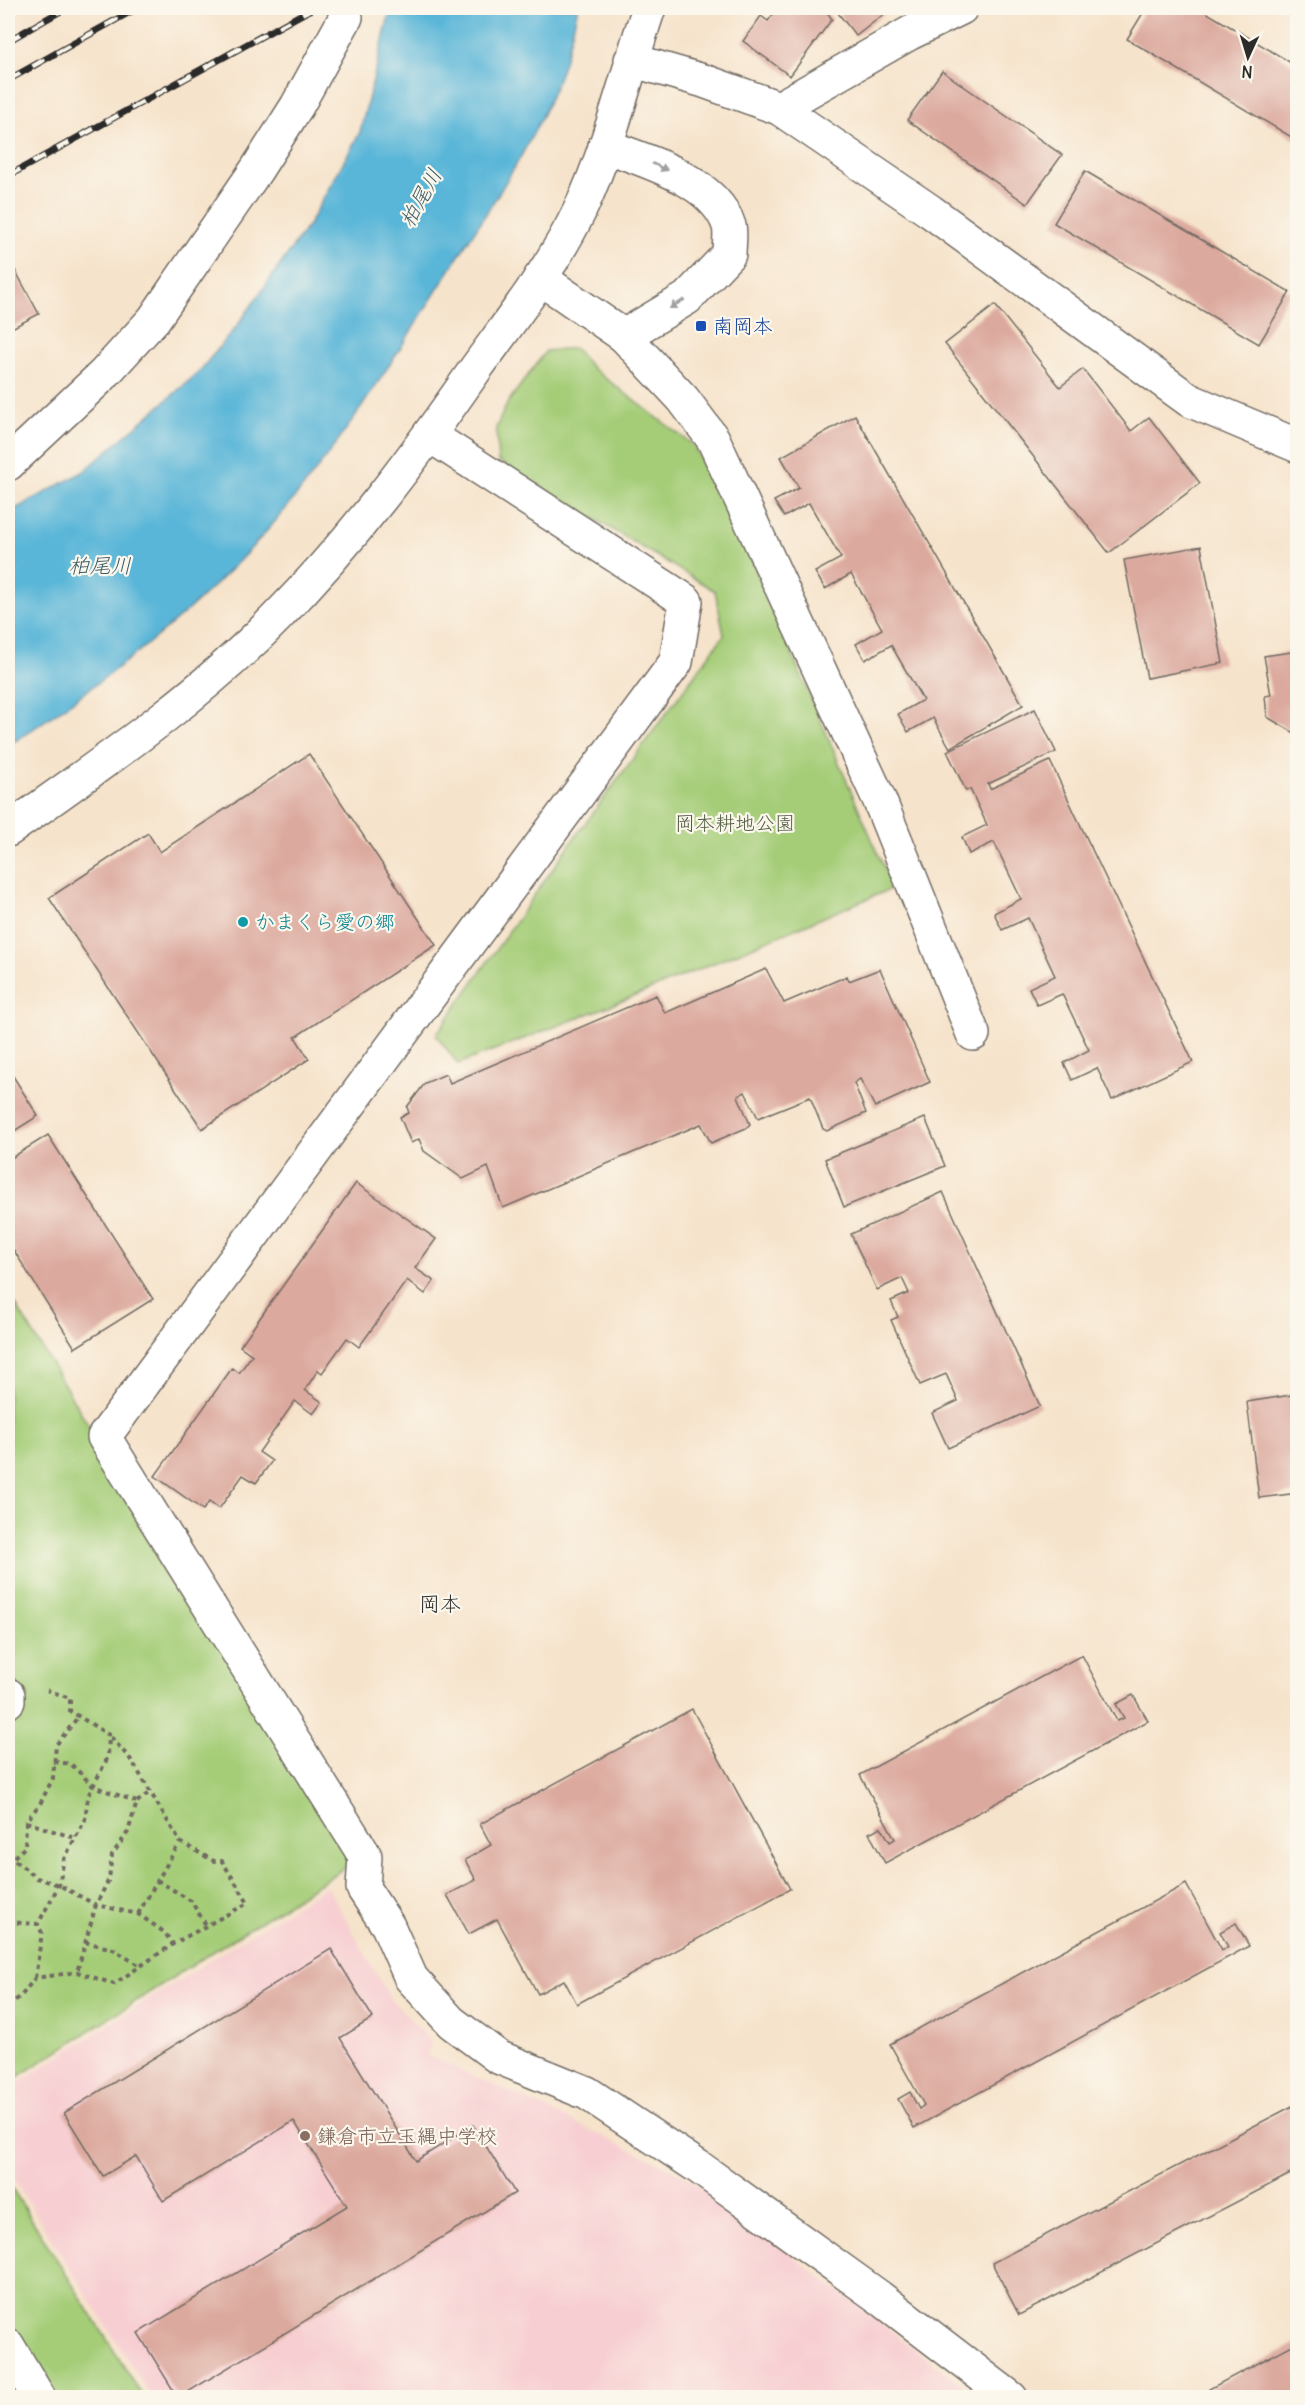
<svg xmlns="http://www.w3.org/2000/svg" width="1305" height="2405" font-family="Delius,'Klee One',sans-serif">
<style>
.built{fill:#f7cfd2}
.green{fill:#a5cd78;stroke:#687c52;stroke-width:1.5}
.water{fill:#5ab6d8;stroke:#427082;stroke-width:1.5}
.building{fill:#dca99e}
.lines{fill:none;stroke-linecap:round;stroke-linejoin:round}
.minor-casing{stroke:#726b63;stroke-width:36}
.path{stroke:#726b63;stroke-width:4;stroke-dasharray:4.5 4.5;stroke-linecap:butt}
.minor{stroke:#fff;stroke-width:33}
.rail-casing{stroke:#2b2b2b;stroke-width:7}
.rail{stroke:#fbf7ec;stroke-width:4.5;stroke-dasharray:14;stroke-linecap:butt}
.oneway{fill:#a0a0a0}
.transit-dot{fill:#1a4fb4;stroke:#fbf7ec;stroke-width:2}
.culture-dot{fill:#0f9aa8;stroke:#fbf7ec;stroke-width:2}
.education-dot{fill:#8d6e63;stroke:#fbf7ec;stroke-width:2}
.labels{text-anchor:middle;stroke-width:4.5;stroke-linejoin:round;paint-order:stroke}
.transit-label{font-size:20px;fill:#164399;stroke:#fbf7ec;text-anchor:start}
.park-label{font-size:20px;fill:#505c42;stroke:#fbf7ec}
.culture-label{font-size:20px;fill:#0d838f;stroke:#fbf7ec;text-anchor:start}
.education-label{font-size:20px;fill:#785e54;stroke:#fbf7ec;text-anchor:start}
.water-label{font-size:21px;font-style:italic;fill:#3b5c68;stroke:#fbf7ec}
.neighbourhood-label{font-size:21px;fill:#2b2b2b;stroke:#fbf7ec}
</style>
<rect width="100%" height="100%" fill="#fbf7ec"/>
<filter id="ink" filterUnits="userSpaceOnUse"><feTurbulence type="fractalNoise" baseFrequency=".0167" numOctaves="2"/><feDisplacementMap in="SourceGraphic" scale="12" xChannelSelector="R" yChannelSelector="G"/><feConvolveMatrix kernelMatrix="1 2 1 2 8 2 1 2 1" color-interpolation-filters="sRGB"/></filter>
<filter id="wash" filterUnits="userSpaceOnUse"><feTurbulence type="fractalNoise" baseFrequency=".008" numOctaves="4" result="noise"/><feDisplacementMap in="SourceGraphic" scale="24" xChannelSelector="R" yChannelSelector="G"/><feGaussianBlur stdDeviation="1.35" result="paint"/><feColorMatrix in="noise" values="0 0 0 0 0 0 0 0 0 0 0 0 0 0 0 0 0 1.4 0 .05"/><feComposite in="paint" operator="in"/></filter>
<g filter="url(#wash)">
<rect width="100%" height="100%" fill="#f6e3cb"/>
<path class="built" d="M327,1886L391,2000L432,2042L426,2055L532,2102L690,2178L978,2397H151L8,2170V2089Z"/>
<g class="green">
<path d="M574,348L592,368L693,445L738,529L893,888L635,996L458,1064L436,1035L573,840L724,635L715,591L498,461L496,428L508,402L546,351Z"/>
<path d="M8,1292L353,1862L8,2083Z"/>
<path d="M8,2182L143,2397H8Z"/>
</g>
<path class="water" d="M391,8H578C573,27 569,48 562,68C536,143 488,209 446,276C395,357 345,438 283,512C206,605 108,679 8,746V513L83,472L198,373L237,326L309,224L360,132Z"/>
<g id="blocks">
<g class="building">
<path d="M778,8H824L832,19L790,76L743,41L761,16L768,21Z"/>
<path d="M834,8H887L889,10L856,36Z"/>
<path d="M1146,8H1199L1298,67V141L1127,39Z"/>
<path d="M942,71L1062,155L1027,204L907,120Z"/>
<path d="M1085,171L1290,292L1259,344L1054,223Z"/>
<path d="M9,259L39,314L8,330V260Z"/>
<path d="M995,305L1060,387L1083,369L1131,431L1149,417L1200,483L1109,553L945,344Z"/>
<path d="M855,415L1023,705L950,748L933,718L908,732L898,714L923,700L891,645L865,660L856,644L882,629L851,574L825,589L815,572L841,558L809,503L784,517L774,501L799,488L781,457Z"/>
<path d="M1201,546L1223,663L1147,678L1124,560Z"/>
<path d="M1298,651V735L1267,717L1265,696L1271,695L1264,656Z"/>
<path d="M1035,709L1056,752L988,784L990,789L1050,761L1193,1062L1112,1100L1097,1068L1072,1080L1064,1063L1089,1050L1062,994L1037,1005L1029,988L1055,976L1028,918L1002,930L994,913L1021,899L994,842L969,854L962,837L987,825L970,789L966,791L947,751Z"/>
<path d="M309,754L436,945L295,1037L309,1059L202,1129L49,898L148,833L160,852Z"/>
<path d="M766,969L784,1003L847,976L849,981L880,969L930,1082L875,1107L860,1079L854,1083L866,1113L827,1131L823,1129L810,1097L758,1118L745,1092L738,1096L750,1124L746,1128L711,1143L701,1124L503,1208L488,1167L463,1179L424,1151L419,1139L411,1143L400,1117L409,1113L407,1107L425,1083L446,1074L450,1083L656,995L665,1013Z"/>
<path d="M8,1068L38,1116L8,1135Z"/>
<path d="M925,1118L945,1166L844,1207L825,1159Z"/>
<path d="M48,1135L153,1299L75,1348L8,1241V1160Z"/>
<path d="M356,1183L436,1239L415,1268L434,1281L425,1294L407,1280L359,1347L347,1338L322,1373L318,1370L305,1390L322,1402L313,1414L295,1401L259,1452L272,1461L256,1483L243,1475L219,1509L209,1502L203,1510L155,1476L232,1368L239,1373L252,1355L240,1346Z"/>
<path d="M943,1192L1040,1406L948,1448L932,1413L958,1401L946,1374L920,1385L891,1320L898,1317L891,1301L909,1293L902,1278L877,1290L851,1234Z"/>
<path d="M1298,1394V1493L1259,1498L1247,1402Z"/>
<path d="M1082,1655L1117,1721L1124,1718L1116,1704L1133,1695L1148,1721L885,1863L869,1833L881,1827L890,1842L895,1839L860,1775Z"/>
<path d="M692,1709L790,1889L577,2004L564,1980L538,1994L497,1919L469,1934L447,1895L476,1880L465,1860L491,1845L480,1824Z"/>
<path d="M1186,1884L1222,1950L1228,1947L1220,1932L1236,1923L1249,1946L914,2128L898,2099L910,2092L919,2109L924,2105L890,2044Z"/>
<path d="M331,1949L373,2018L340,2038L416,2161L473,2125L515,2193L178,2398L138,2333L347,2206L294,2121L163,2201L136,2156L103,2176L64,2113Z"/>
<path d="M1298,2103V2170L1019,2315L992,2263Z"/>
<path d="M1298,2342V2398H1213L1209,2389Z"/>
</g>
</g>
</g>
<g filter="url(#ink)">
<use href="#blocks" fill-opacity="0" stroke="#726b63" stroke-width="1.5"/>
<g class="lines">
<g class="minor-casing">
<g id="minor">
<path d="M631,60L704,81L779,108L930,211L1189,400L1298,446"/>
<path d="M779,108L910,33L961,8"/>
<path d="M605,146C645,160 715,181 729,226C731,234 729,246 729,254L687,298L624,336"/>
<path d="M540,278L624,336L683,399L713,439L879,799L973,1034"/>
<path d="M429,435L686,601L676,662L104,1437L365,1856L363,1888L388,1926L411,1978L451,2022L498,2057L587,2093L697,2166L879,2297L1011,2398"/>
<path d="M8,464L103,375L154,319L257,169L297,106L346,17"/>
<path d="M8,830C101,764 196,700 276,618C352,541 416,455 477,367C513,317 553,266 580,210C610,146 626,75 649,8"/>
<path d="M8,1695V1701"/>
<path d="M8,2346L39,2398"/>
</g>
</g>
<g class="path">
<path d="M54,1762L71,1764L93,1786L137,1802L128,1832L112,1855L109,1879L96,1905L77,1972"/>
<path d="M137,1802L150,1792"/>
<path d="M26,1822L75,1838"/>
<path d="M8,1855L37,1878L59,1885L96,1905L138,1914L164,1932L173,1944"/>
<path d="M14,1857L25,1847L26,1822L41,1802L53,1778L56,1745L78,1717"/>
<path d="M157,1880L191,1901L206,1925"/>
<path d="M138,1914L180,1842"/>
<path d="M8,1922L38,1924L59,1885L64,1859L85,1820L88,1796L108,1757L109,1735L70,1711V1698L47,1690"/>
<path d="M85,1942L113,1949L140,1966"/>
<path d="M35,1978L42,1933L38,1924"/>
<path d="M8,2006L21,1996L35,1978L77,1972L114,1984L173,1944L248,1903L222,1861H214L180,1842L132,1761L109,1735"/>
</g>
<use href="#minor" class="minor"/>
<g class="rail-casing">
<g id="rail">
<path d="M8,41L66,8"/>
<path d="M8,80L137,8"/>
<path d="M8,176L313,8"/>
</g>
</g>
<use href="#rail" class="rail"/>
</g>
<defs><path id="oneway-solid" d="M-6-.8H1V-3.2L6.5 0L1 3.2V.8H-6Z" transform="scale(1.5)"/></defs>
<g class="oneway">
<use href="#oneway-solid" transform="translate(660 167) rotate(25)"/>
<use href="#oneway-solid" transform="translate(677 304) rotate(149)"/>
</g>
</g>
<rect class="transit-dot" x="695" y="320" width="12" height="12" rx="3"/>
<circle class="culture-dot" cx="243" cy="922" r="6"/>
<circle class="education-dot" cx="305" cy="2136" r="6"/>
<g class="labels">
<g class="transit-label">
<text x="713" y="333">南岡本</text>
</g>
<g class="park-label">
<text x="735" y="830">岡本耕地公園</text>
</g>
<g class="culture-label">
<text x="255" y="929">かまくら愛の郷</text>
</g>
<g class="education-label">
<text x="317" y="2143">鎌倉市立玉縄中学校</text>
</g>
<g class="water-label">
<text transform="translate(421 198) rotate(-61)" y="7">柏尾川</text>
<text x="100" y="573">柏尾川</text>
</g>
<g class="neighbourhood-label">
<text x="440" y="1611">岡本</text>
</g>
</g>
<rect width="1305" height="2405" fill="none" stroke="#fbf7ec" stroke-width="30"/>
<g transform="translate(1248 57) rotate(184)" stroke="#fbf7ec" stroke-width="4.5" paint-order="stroke">
<path d="M0-4.5L10 22L0 15L-10 22Z" fill="#2b2b2b"/>
<text y="-9" font-size="16" font-weight="bold" text-anchor="middle" fill="#2b2b2b">N</text>
</g>
</svg>
